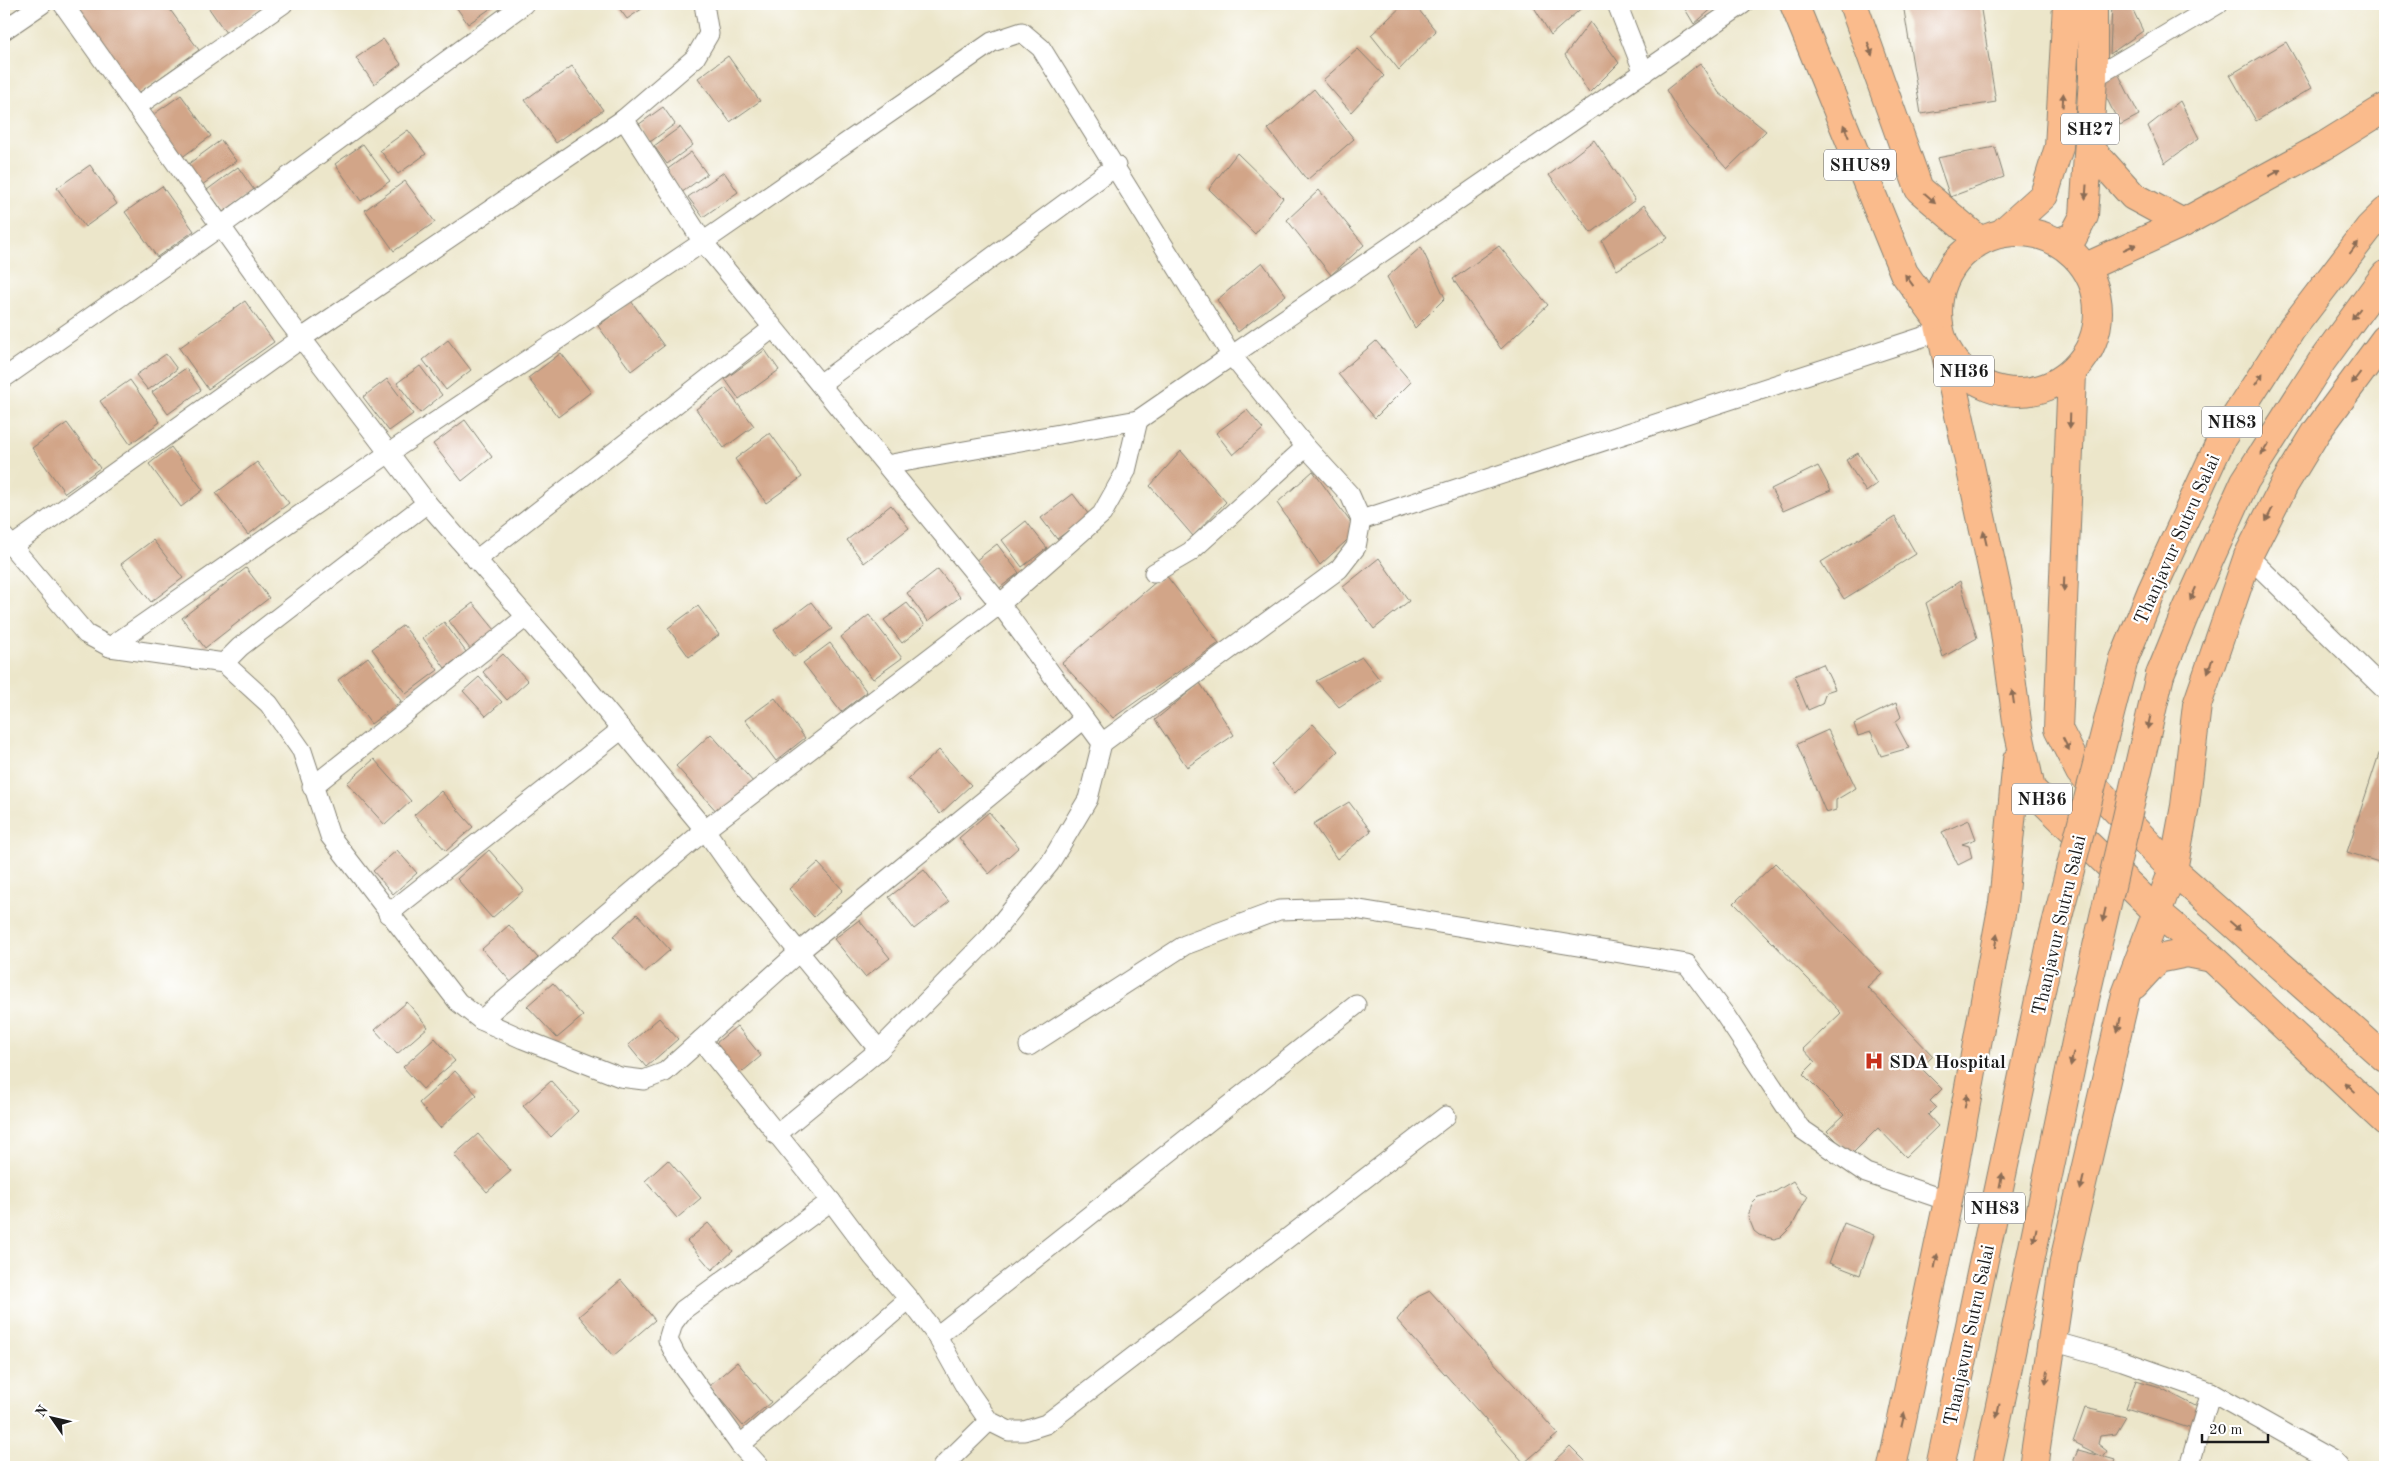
<svg xmlns="http://www.w3.org/2000/svg" width="2389" height="1471" font-family="'Old Standard TT',serif">
<style>
.building{fill:#d2a588}
.lines{fill:none;stroke-linecap:round;stroke-linejoin:round}
.minor-casing{stroke:#848173;stroke-width:21}
.primary-casing{stroke:#848173;stroke-width:30}
.trunk-casing{stroke:#848173;stroke-width:30}
.minor{stroke:#fff;stroke-width:19}
.primary{stroke:#fabb8c;stroke-width:28}
.trunk{stroke:#fabb8c;stroke-width:28}
.trunk-bridge-casing{stroke:#848173;stroke-width:30;stroke-linecap:butt}
.trunk-bridge{stroke:#fabb8c;stroke-width:28}
.oneway{fill:#8b6c54}
.labels{text-anchor:middle;stroke-width:4.5;stroke-linejoin:round;paint-order:stroke}
.shield{fill:#fff;stroke:#606060;stroke-width:1}
.shield-label{font-size:18px;font-weight:bold;fill:#1c1c1c}
.street-label{font-size:19px;fill:#1c1c1c;stroke:#fff}
.poi-label{font-size:19px;font-weight:bold;fill:#1c1c1c;stroke:#fff;text-anchor:start}
</style>
<rect width="100%" height="100%" fill="#fff"/>
<filter id="ink" filterUnits="userSpaceOnUse"><feTurbulence type="fractalNoise" baseFrequency=".02" numOctaves="2"/><feDisplacementMap in="SourceGraphic" scale="10" xChannelSelector="R" yChannelSelector="G"/><feConvolveMatrix kernelMatrix="1 2 1 2 8 2 1 2 1" color-interpolation-filters="sRGB"/></filter>
<filter id="wash" filterUnits="userSpaceOnUse"><feTurbulence type="fractalNoise" baseFrequency=".0096" numOctaves="4" result="noise"/><feDisplacementMap in="SourceGraphic" scale="20" xChannelSelector="R" yChannelSelector="G"/><feGaussianBlur stdDeviation="1.12" result="paint"/><feColorMatrix in="noise" values="0 0 0 0 0 0 0 0 0 0 0 0 0 0 0 0 0 1.4 0 .05"/><feComposite in="paint" operator="in"/></filter>
<g filter="url(#wash)">
<rect width="100%" height="100%" fill="#ece6ca"/>
<g id="blocks">
<g class="building">
<path d="M73,4H166L199,50L136,95Z"/>
<path d="M206,4H266L226,33Z"/>
<path d="M454,4H497L468,24Z"/>
<path d="M616,4H649L627,19Z"/>
<path d="M1404,4H1414L1436,31L1399,70L1371,35Z"/>
<path d="M1532,4H1586L1551,35Z"/>
<path d="M1682,4H1712L1714,7L1694,24Z"/>
<path d="M1903,4H1980L1996,102L1921,114Z"/>
<path d="M2112,4H2130L2143,31L2110,54Z"/>
<path d="M1590,22L1619,63L1589,93L1565,55Z"/>
<path d="M383,39L401,64L374,84L356,58Z"/>
<path d="M2286,42L2312,88L2256,121L2230,75Z"/>
<path d="M1358,49L1384,76L1351,112L1323,80Z"/>
<path d="M728,56L760,101L730,122L698,78Z"/>
<path d="M1700,63L1719,93L1766,131L1727,169L1688,126L1666,90Z"/>
<path d="M572,66L603,110L556,143L525,100Z"/>
<path d="M2118,73L2139,115L2120,125L2099,83Z"/>
<path d="M1314,89L1354,139L1307,180L1268,129Z"/>
<path d="M181,95L211,136L181,158L151,116Z"/>
<path d="M2180,101L2199,138L2165,163L2148,126Z"/>
<path d="M663,107L675,124L650,142L638,125Z"/>
<path d="M680,127L693,145L667,164L654,146Z"/>
<path d="M408,130L426,154L398,174L380,150Z"/>
<path d="M221,140L236,161L202,185L187,165Z"/>
<path d="M1594,140L1635,200L1591,233L1549,175Z"/>
<path d="M363,144L390,181L361,201L335,164Z"/>
<path d="M1995,147L2004,177L1950,197L1937,158Z"/>
<path d="M691,152L707,174L681,193L665,171Z"/>
<path d="M1237,153L1283,198L1255,234L1209,189Z"/>
<path d="M90,165L117,204L85,227L57,188Z"/>
<path d="M238,167L254,190L223,212L207,190Z"/>
<path d="M724,172L738,192L703,217L688,197Z"/>
<path d="M405,181L435,222L394,251L365,210Z"/>
<path d="M162,186L194,231L157,257L125,212Z"/>
<path d="M1319,190L1364,245L1331,275L1287,220Z"/>
<path d="M1644,205L1668,238L1617,270L1602,241Z"/>
<path d="M1499,246L1548,305L1501,349L1453,279Z"/>
<path d="M1421,247L1445,298L1415,328L1387,277Z"/>
<path d="M1262,262L1286,295L1238,332L1217,300Z"/>
<path d="M245,301L274,342L208,389L179,348Z"/>
<path d="M631,301L664,346L631,371L598,326Z"/>
<path d="M448,340L471,370L446,390L423,360Z"/>
<path d="M1376,341L1411,382L1375,418L1338,374Z"/>
<path d="M765,350L779,370L739,399L725,379Z"/>
<path d="M561,353L591,392L558,417L528,378Z"/>
<path d="M166,354L177,369L148,390L136,375Z"/>
<path d="M420,366L442,395L420,413L397,383Z"/>
<path d="M186,368L201,390L168,414L152,392Z"/>
<path d="M387,379L413,414L389,431L363,397Z"/>
<path d="M130,380L160,422L130,444L100,401Z"/>
<path d="M726,388L754,426L724,448L696,409Z"/>
<path d="M1247,410L1263,429L1233,455L1216,433Z"/>
<path d="M465,420L492,457L462,481L433,444Z"/>
<path d="M67,423L100,468L65,493L32,448Z"/>
<path d="M770,433L802,477L766,503L735,459Z"/>
<path d="M171,447L203,490L181,507L149,464Z"/>
<path d="M1181,451L1226,502L1193,536L1150,486Z"/>
<path d="M1858,453L1877,484L1866,492L1846,460Z"/>
<path d="M257,462L289,503L248,535L216,493Z"/>
<path d="M1818,466L1831,490L1783,511L1771,489Z"/>
<path d="M1313,471L1357,531L1320,565L1277,503Z"/>
<path d="M1073,494L1089,515L1057,539L1041,518Z"/>
<path d="M891,505L909,528L864,563L847,540Z"/>
<path d="M1895,517L1916,554L1844,599L1821,562Z"/>
<path d="M1026,521L1047,548L1022,567L1002,540Z"/>
<path d="M153,540L183,578L151,602L121,564Z"/>
<path d="M997,544L1019,573L997,590L975,561Z"/>
<path d="M1379,558L1409,601L1374,629L1343,587Z"/>
<path d="M246,568L269,598L205,648L182,618Z"/>
<path d="M938,569L960,597L928,621L907,593Z"/>
<path d="M1165,574L1219,643L1113,718L1062,663Z"/>
<path d="M1960,581L1977,638L1943,657L1926,603Z"/>
<path d="M811,602L832,629L794,657L774,630Z"/>
<path d="M473,603L495,630L470,649L449,621Z"/>
<path d="M907,603L925,625L902,643L884,620Z"/>
<path d="M698,606L719,635L689,657L668,628Z"/>
<path d="M869,615L902,658L873,679L841,637Z"/>
<path d="M444,622L466,652L445,668L423,638Z"/>
<path d="M403,625L438,670L406,694L372,649Z"/>
<path d="M830,643L867,692L841,712L803,663Z"/>
<path d="M503,654L528,681L507,700L483,672Z"/>
<path d="M368,657L401,701L371,724L338,680Z"/>
<path d="M1362,657L1380,680L1339,707L1316,681Z"/>
<path d="M1823,664L1835,689L1826,692L1822,704L1808,710L1794,676Z"/>
<path d="M479,677L502,702L486,716L463,691Z"/>
<path d="M1200,683L1234,735L1187,767L1155,720Z"/>
<path d="M775,698L805,738L776,761L745,720Z"/>
<path d="M1896,703L1901,717L1895,722L1909,748L1881,756L1871,732L1858,736L1854,724Z"/>
<path d="M1313,724L1338,751L1295,793L1271,765Z"/>
<path d="M1828,730L1856,788L1836,800V810L1826,813L1797,744Z"/>
<path d="M711,734L754,783L719,814L676,766Z"/>
<path d="M2381,748L2385,749V864L2347,852Z"/>
<path d="M939,750L971,785L940,814L908,779Z"/>
<path d="M374,759L411,801L385,825L347,783Z"/>
<path d="M441,791L473,827L446,851L414,815Z"/>
<path d="M1349,802L1371,831L1337,859L1313,824Z"/>
<path d="M989,812L1019,847L989,874L959,838Z"/>
<path d="M1969,820L1976,839L1962,844L1969,846L1972,858L1958,865L1942,832Z"/>
<path d="M397,850L417,873L393,894L373,871Z"/>
<path d="M489,850L524,890L492,918L457,879Z"/>
<path d="M818,863L843,890L814,917L789,889Z"/>
<path d="M1775,863L1882,973L1867,987L1933,1056L1921,1068L1942,1089L1930,1101L1936,1107L1928,1115L1938,1126L1906,1157L1878,1128L1851,1155L1827,1131L1844,1115L1803,1074L1815,1062L1803,1049L1841,1013L1734,903Z"/>
<path d="M924,870L949,902L914,929L889,897Z"/>
<path d="M637,914L670,950L645,972L613,936Z"/>
<path d="M859,920L890,958L865,977L834,939Z"/>
<path d="M509,925L538,958L511,982L482,949Z"/>
<path d="M553,983L583,1016L557,1038L527,1006Z"/>
<path d="M407,1002L428,1027L397,1054L375,1030Z"/>
<path d="M659,1018L678,1039L646,1067L628,1045Z"/>
<path d="M737,1026L761,1056L736,1077L711,1047Z"/>
<path d="M435,1038L455,1061L423,1089L403,1067Z"/>
<path d="M455,1071L477,1095L440,1128L419,1103Z"/>
<path d="M551,1081L578,1111L551,1137L523,1106Z"/>
<path d="M478,1134L511,1171L487,1192L454,1155Z"/>
<path d="M668,1160L701,1198L677,1218L645,1181Z"/>
<path d="M1793,1181L1801,1193L1808,1196L1792,1226L1781,1237L1774,1239L1759,1235L1754,1231L1748,1216L1753,1202L1758,1197L1773,1193Z"/>
<path d="M708,1223L733,1251L712,1270L687,1241Z"/>
<path d="M1844,1223L1874,1235L1860,1275L1829,1263Z"/>
<path d="M621,1280L655,1320L613,1356L579,1316Z"/>
<path d="M1430,1291L1558,1434L1524,1463L1397,1320L1413,1299Z"/>
<path d="M737,1362L771,1402L743,1426L709,1386Z"/>
<path d="M2136,1380L2157,1386L2201,1409L2192,1429L2126,1408Z"/>
<path d="M2085,1408L2126,1417L2116,1434L2100,1436L2098,1444L2107,1451L2103,1457L2073,1442Z"/>
<path d="M1570,1446L1591,1467H1546L1554,1461Z"/>
<path d="M2078,1450L2105,1457L2115,1460L2112,1467H2071Z"/>
</g>
</g>
</g>
<g filter="url(#ink)">
<use href="#blocks" fill-opacity="0" stroke="#848173" stroke-width="1"/>
<g class="lines">
<g class="minor-casing">
<g id="minor">
<path d="M63,4L286,318L427,503L570,667L705,830L744,885L879,1050"/>
<path d="M704,4L709,34L695,58L624,119L703,242L1000,604L1102,743L1088,799L1050,863L989,938L879,1050L776,1135"/>
<path d="M1617,4L1644,73"/>
<path d="M4,30L42,4"/>
<path d="M2093,78L2218,4"/>
<path d="M136,107L283,4"/>
<path d="M4,378L221,226L524,4"/>
<path d="M820,384L1116,166"/>
<path d="M886,465L1138,420L1743,4"/>
<path d="M1361,520L1941,331"/>
<path d="M4,537L86,634L110,647L224,663L269,704L302,751L330,836L458,1002L481,1020L523,1039L620,1077L644,1080L665,1072L800,951L1084,719"/>
<path d="M11,547L302,338L624,119"/>
<path d="M2248,556L2385,690"/>
<path d="M476,560L773,328"/>
<path d="M1154,573L1190,552L1306,447"/>
<path d="M110,647L389,453L703,242L992,42L1022,32L1041,48L1232,356L1306,447L1350,495L1361,520L1356,547L1339,569L1102,743"/>
<path d="M224,663L240,647L427,503"/>
<path d="M312,787L526,617"/>
<path d="M388,914L622,729"/>
<path d="M481,1020L705,830L1000,604L1102,514L1126,471L1138,420"/>
<path d="M701,1040L831,1201L873,1257L909,1299L937,1336L966,1388L989,1421L1009,1431H1024L1046,1424L1446,1116"/>
<path d="M1029,1046L1185,945L1279,910L1348,908L1687,964L1725,1015L1800,1128L1866,1173L1948,1201"/>
<path d="M937,1336L1356,1005"/>
<path d="M2052,1341L2123,1361L2211,1392L2332,1460L2339,1467"/>
<path d="M740,1445L909,1299"/>
<path d="M760,1467L740,1445L676,1356L668,1340L673,1323L683,1310L831,1201"/>
<path d="M942,1467L989,1421"/>
<path d="M2189,1467L2211,1392"/>
</g>
</g>
<g class="primary-casing">
<g id="primary">
<path d="M1794,4L1904,273L1938,320"/>
<path d="M1853,4L1919,189L1980,241"/>
<path d="M2002,233L2044,195L2059,147L2067,4"/>
<path d="M2059,242L2073,237L2084,216L2093,78V4"/>
</g>
</g>
<g class="trunk-casing">
<g id="trunk">
<path d="M2089,147L2133,196L2183,223"/>
<circle cx="2018" cy="312" r="80"/>
<path d="M2086,267L2183,223L2324,146L2385,108"/>
<path d="M1943,341L2003,618L2018,729L2031,789L2157,912L2212,958L2385,1121"/>
<path d="M2072,373L2058,729L2080,772L2173,870L2385,1058"/>
<path d="M2124,659L2152,590L2222,438L2291,330L2369,228L2385,212"/>
<path d="M2160,675L2187,609L2245,481L2322,361L2385,275"/>
<path d="M2134,985L2158,959L2187,953L2212,958"/>
<path d="M1892,1467L1948,1201L2003,903L2017,760"/>
<path d="M1940,1467L2050,948"/>
<path d="M1987,1467L2086,994"/>
<path d="M2033,1467L2064,1261L2126,994L2173,870L2185,806L2197,705L2248,556L2284,485L2317,431L2385,339"/>
</g>
</g>
<use href="#minor" class="minor"/>
<use href="#primary" class="primary"/>
<use href="#trunk" class="trunk"/>
<g class="trunk-bridge-casing">
<g id="trunk-bridge">
<path d="M2050,948L2124,659"/>
<path d="M2086,994L2160,675"/>
</g>
</g>
<use href="#trunk-bridge" class="trunk-bridge"/>
</g>
<defs><path id="oneway-solid" d="M-6-.8H1V-3.2L6.5 0L1 3.2V.8H-6Z" transform="scale(1.25)"/></defs>
<g class="oneway">
<use href="#oneway-solid" transform="translate(1870 49) rotate(72)"/>
<use href="#oneway-solid" transform="translate(2063 100) rotate(-87)"/>
<use href="#oneway-solid" transform="translate(1846 131) rotate(-112)"/>
<use href="#oneway-solid" transform="translate(2275 173) rotate(-29)"/>
<use href="#oneway-solid" transform="translate(2086 192) rotate(94)"/>
<use href="#oneway-solid" transform="translate(1930 198) rotate(41)"/>
<use href="#oneway-solid" transform="translate(2130 247) rotate(-24)"/>
<use href="#oneway-solid" transform="translate(2354 248) rotate(-53)"/>
<use href="#oneway-solid" transform="translate(1909 280) rotate(-126)"/>
<use href="#oneway-solid" transform="translate(2356 314) rotate(127)"/>
<use href="#oneway-solid" transform="translate(2356 378) rotate(127)"/>
<use href="#oneway-solid" transform="translate(2259 379) rotate(-57)"/>
<use href="#oneway-solid" transform="translate(2070 421) rotate(92)"/>
<use href="#oneway-solid" transform="translate(2265 449) rotate(123)"/>
<use href="#oneway-solid" transform="translate(2269 515) rotate(117)"/>
<use href="#oneway-solid" transform="translate(1985 538) rotate(-103)"/>
<use href="#oneway-solid" transform="translate(2064 584) rotate(92)"/>
<use href="#oneway-solid" transform="translate(2193 594) rotate(114)"/>
<use href="#oneway-solid" transform="translate(2210 666) rotate(109)"/>
<use href="#oneway-solid" transform="translate(2013 697) rotate(-98)"/>
<use href="#oneway-solid" transform="translate(2149 722) rotate(103)"/>
<use href="#oneway-solid" transform="translate(2066 744) rotate(63)"/>
<use href="#oneway-solid" transform="translate(2104 915) rotate(103)"/>
<use href="#oneway-solid" transform="translate(2235 926) rotate(41)"/>
<use href="#oneway-solid" transform="translate(1996 941) rotate(-80)"/>
<use href="#oneway-solid" transform="translate(2119 1025) rotate(103)"/>
<use href="#oneway-solid" transform="translate(2072 1059) rotate(102)"/>
<use href="#oneway-solid" transform="translate(2350 1087) rotate(-137)"/>
<use href="#oneway-solid" transform="translate(1966 1101) rotate(-80)"/>
<use href="#oneway-solid" transform="translate(2001 1180) rotate(-78)"/>
<use href="#oneway-solid" transform="translate(2082 1183) rotate(103)"/>
<use href="#oneway-solid" transform="translate(2035 1235) rotate(102)"/>
<use href="#oneway-solid" transform="translate(1936 1261) rotate(-79)"/>
<use href="#oneway-solid" transform="translate(2047 1377) rotate(98)"/>
<use href="#oneway-solid" transform="translate(1998 1411) rotate(102)"/>
<use href="#oneway-solid" transform="translate(1903 1420) rotate(-77)"/>
</g>
</g>
<defs>
<g id="hospital-bare" transform="scale(1.5)"><path d="M-5-5h3v3.5h4V-5h3V5h-3V1.5h-4V5h-3Z" fill="#c8321e" stroke="#fff" stroke-width="2.5" paint-order="stroke"/></g>
</defs>
<g fill-rule="evenodd">
<use href="#hospital-bare" x="1874" y="1061"/>
</g>
<g class="labels">
<g class="shield">
<rect x="2061" y="113.5" width="58" height="31" rx="4"/>
<rect x="1824" y="149.5" width="72" height="31" rx="4"/>
<rect x="1934" y="355.5" width="60" height="31" rx="4"/>
<rect x="2202" y="406.5" width="60" height="31" rx="4"/>
<rect x="2012" y="783.5" width="60" height="31" rx="4"/>
<rect x="1965" y="1192.5" width="60" height="31" rx="4"/>
</g>
<g class="shield-label">
<text x="2090" y="135">SH27</text>
<text x="1860" y="171">SHU89</text>
<text x="1964" y="377">NH36</text>
<text x="2232" y="428">NH83</text>
<text x="2042" y="805">NH36</text>
<text x="1995" y="1214">NH83</text>
</g>
<g class="street-label">
<text transform="translate(2176 539) rotate(-66)" y="7">Thanjavur Sutru Salai</text>
<text transform="translate(2058 925) rotate(-77)" y="7">Thanjavur Sutru Salai</text>
<text transform="translate(1968 1335) rotate(-78)" y="7">Thanjavur Sutru Salai</text>
</g>
<g class="poi-label">
<text x="1889" y="1068">SDA Hospital</text>
</g>
</g>
<rect width="2389" height="1471" fill="none" stroke="#fff" stroke-width="20"/>
<g transform="translate(52 1418) rotate(304)" stroke="#ffffff" stroke-width="4" paint-order="stroke">
<path d="M0-4L9 19L0 12L-9 19Z" fill="#1c1c1c"/>
<text y="-8" font-size="14" font-weight="bold" text-anchor="middle" fill="#1c1c1c">N</text>
</g>
<path d="M2202 1434v8h66v-8" fill="none" stroke="#1c1c1c" stroke-width="2.5"/>
<text x="2209" y="1434" font-size="15" fill="#1c1c1c" stroke="#ffffff" stroke-width="4" paint-order="stroke">20 m</text>
</svg>
